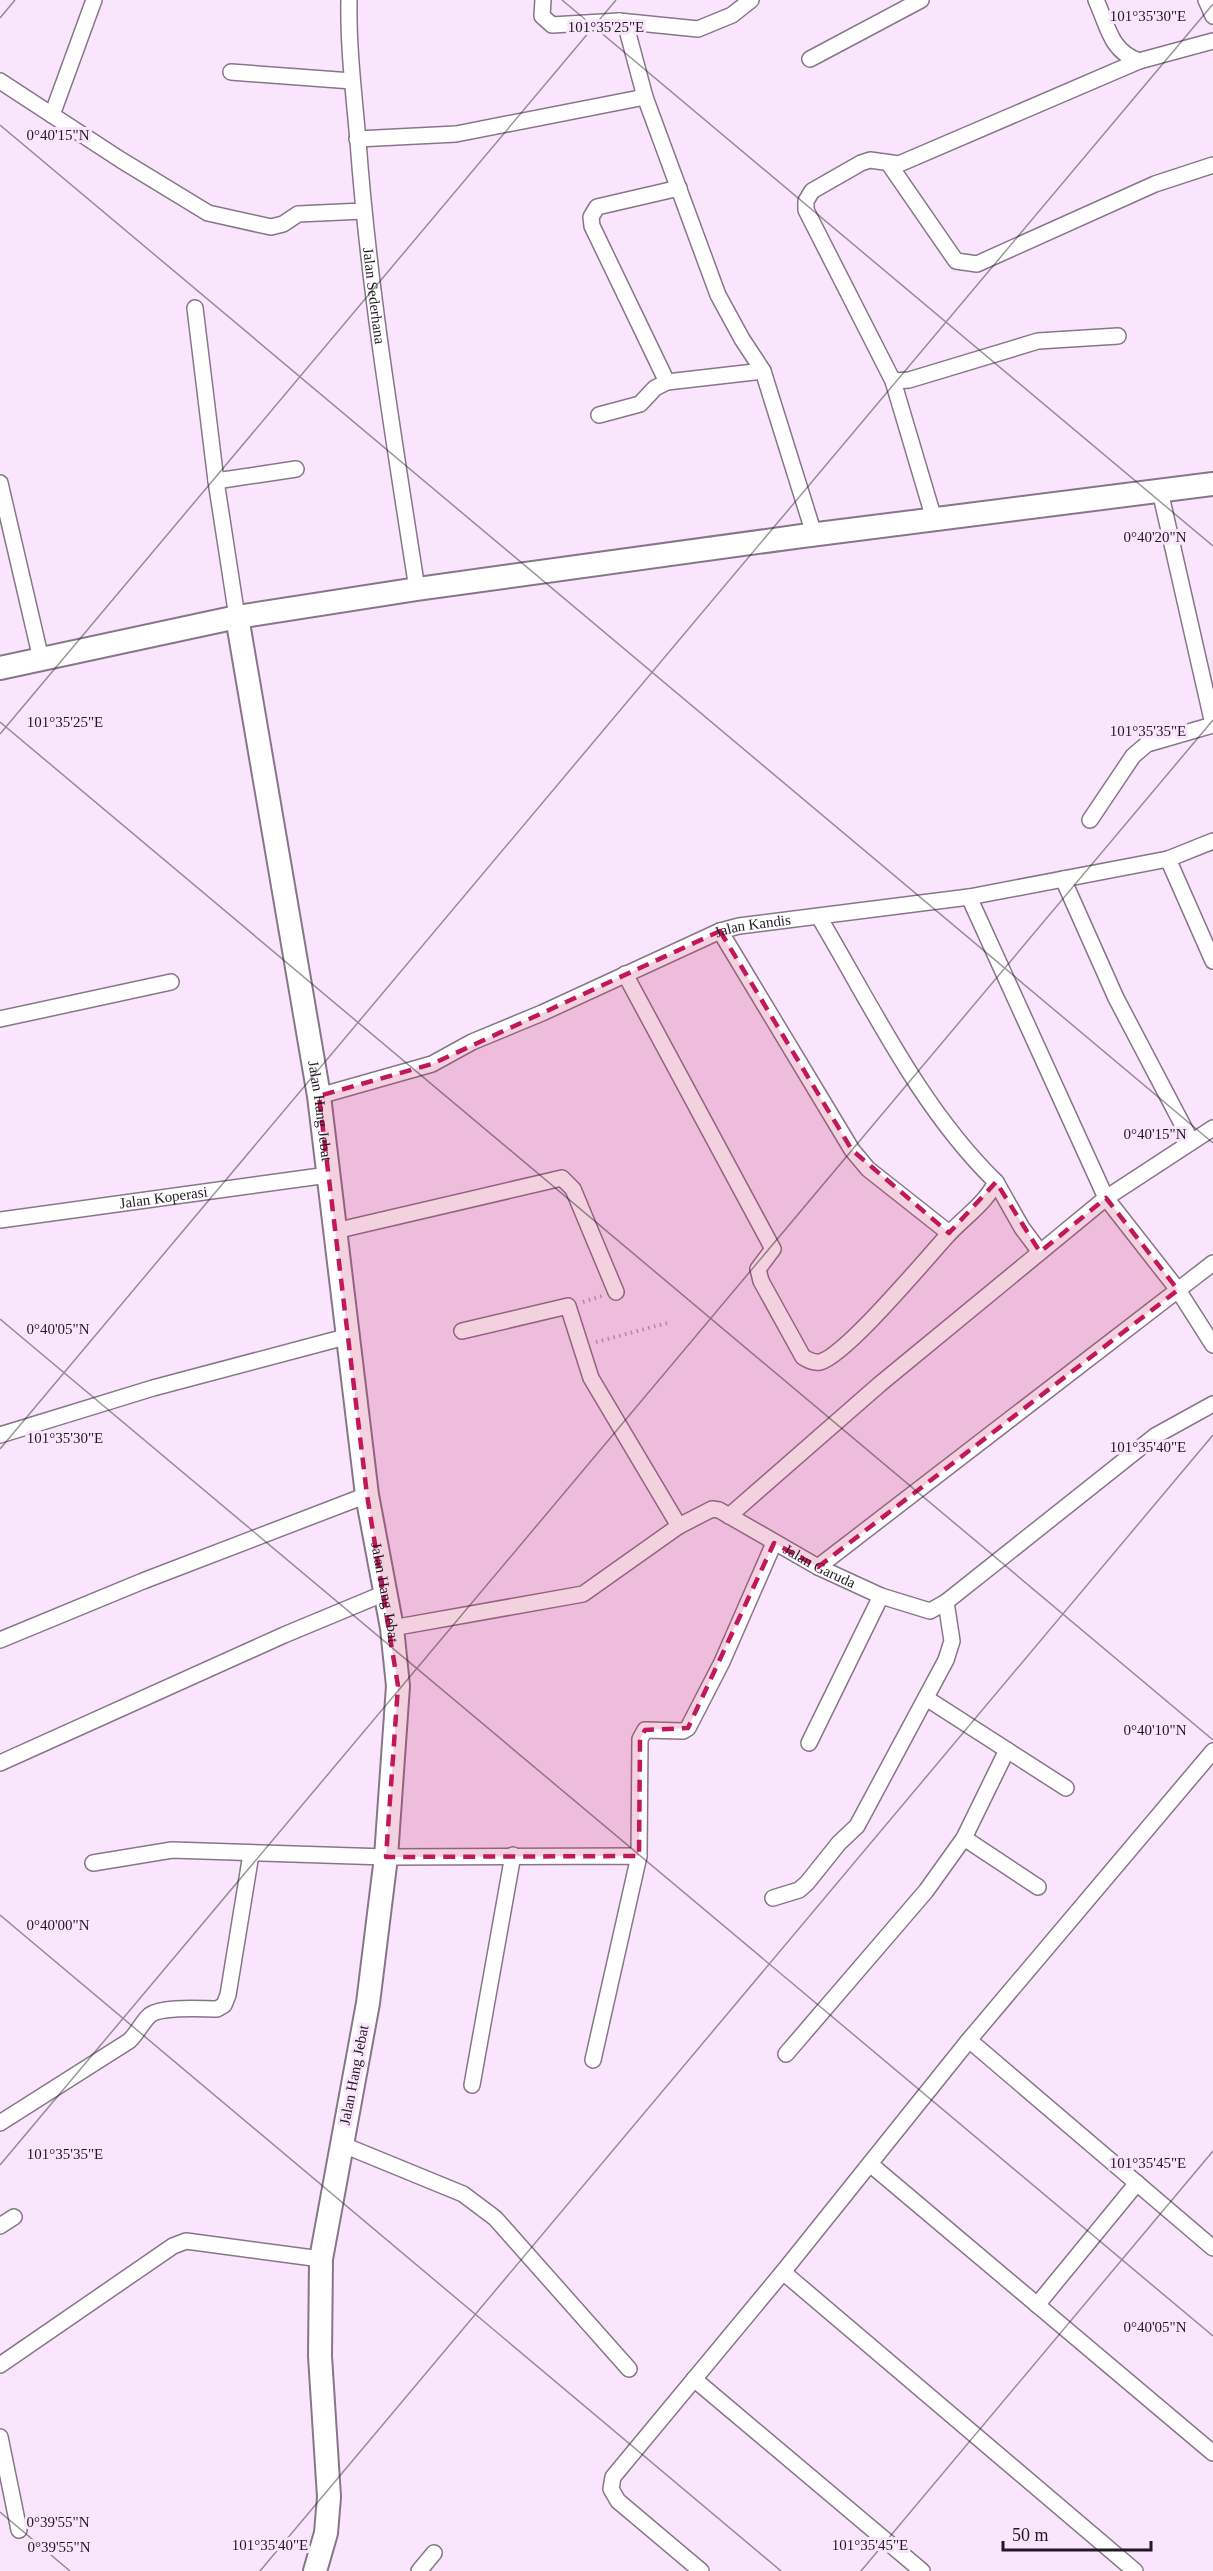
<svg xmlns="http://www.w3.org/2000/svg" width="1213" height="2571" font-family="'Times New Roman',serif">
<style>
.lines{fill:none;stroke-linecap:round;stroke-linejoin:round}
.street-casing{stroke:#877689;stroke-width:18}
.secondary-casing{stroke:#877689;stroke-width:26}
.path{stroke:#b2a3b5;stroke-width:4;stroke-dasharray:1.5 4.5;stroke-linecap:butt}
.street{stroke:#fff;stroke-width:15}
.secondary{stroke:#fff;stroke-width:22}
.marked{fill:#c2185b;fill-opacity:0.2;stroke:#c2185b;stroke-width:4.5;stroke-dasharray:12 8;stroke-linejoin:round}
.ticks{fill:none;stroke:#211a22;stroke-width:1.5;stroke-opacity:0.45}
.labels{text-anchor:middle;stroke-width:6;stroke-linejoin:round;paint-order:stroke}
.street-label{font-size:15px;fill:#211a22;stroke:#f9e6fc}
.ticks-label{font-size:15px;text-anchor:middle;fill:#211a22;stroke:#f9e6fc;stroke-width:6;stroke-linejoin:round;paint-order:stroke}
</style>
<rect width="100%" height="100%" fill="#f9e6fc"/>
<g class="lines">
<g class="street-casing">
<g id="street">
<path id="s1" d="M349,0C348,47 354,94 358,141C369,291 394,440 417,589"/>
<path d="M543,0L542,16L552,25L619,21L626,26L645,97"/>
<path d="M1096,0C1108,26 1110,51 1139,61L1213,41"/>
<path d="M1206,0L1213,16"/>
<path d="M619,21L698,29L732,15L751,0"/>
<path d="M810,59L921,0"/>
<path d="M231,72L352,81"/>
<path d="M0,81L121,160L208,213L271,227L283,224L298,214L363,211"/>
<path d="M52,115L94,0"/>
<path d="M357,139L456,134L645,97L718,295L742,339L763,371L814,534"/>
<path d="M889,164L956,261L977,264L1155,184L1213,165"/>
<path d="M195,308L216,481L237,617"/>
<path d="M1118,336L1038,341L909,380L893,381L806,210V201L812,191L861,163L870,160L899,164L1139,61"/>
<path d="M893,381L934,519"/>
<path d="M667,382L592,226L591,217L597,207L679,188"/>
<path d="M599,415L640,404L655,388L667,382L763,371"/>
<path d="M216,481L296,469"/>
<path d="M0,483L41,659"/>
<path d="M1160,491L1213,724"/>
<path d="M1090,820L1133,756L1147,744L1213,725"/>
<path d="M1168,859L1213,961"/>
<path d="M1063,879L1116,998L1191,1141"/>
<path d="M969,897L1106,1198L1178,1290L1213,1345"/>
<path d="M720,931L852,1150L868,1169L949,1233"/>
<path d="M625,974L773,1249L758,1269L761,1281L803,1357C808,1360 813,1363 820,1362C846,1355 925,1260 947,1236C963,1218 985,1204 996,1182C920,1108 873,1008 819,917"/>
<path d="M0,1019L171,982"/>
<path id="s2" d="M319,1096L432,1064L472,1042L542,1013L720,931L739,926L969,897L1168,859L1213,841"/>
<path d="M996,1182L1022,1228L1040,1252"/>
<path id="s3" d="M0,1220L328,1175"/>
<path d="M335,1231L562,1178L573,1189L616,1292"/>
<path d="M462,1331L568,1306L591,1378L679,1526"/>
<path d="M0,1435L153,1388L349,1336"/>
<path d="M729,1516L880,1384L1106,1198L1213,1128"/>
<path d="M818,1567L1213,1263"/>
<path id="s4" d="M392,1628L583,1594L679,1526L712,1509L719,1510L818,1567L881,1596L930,1611L946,1602L1155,1436L1213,1404"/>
<path d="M0,1640L143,1581L367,1495"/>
<path d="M926,1698L1066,1788"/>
<path d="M809,1743L881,1596"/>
<path d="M0,1763L284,1635L385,1593"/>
<path d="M964,1838L1038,1887"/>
<path d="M639,1856L640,1739L645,1730L683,1731L688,1728L722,1662L774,1543"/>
<path d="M93,1863L172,1850L386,1857L639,1856L593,2060"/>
<path d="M773,1898L799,1890L807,1883L839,1843L857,1826L946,1660L952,1641L946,1602"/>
<path d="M969,2040L1213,2248"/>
<path d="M786,2054L926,1891L964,1838L1007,1750"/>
<path d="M472,2085L513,1855"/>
<path d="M0,2123L129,2041C137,2034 142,2022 150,2015C162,2006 201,2009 217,2009L224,2005L228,1995L251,1854"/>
<path d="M341,2144L463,2194L495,2218L629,2369"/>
<path d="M870,2164L1213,2453"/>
<path d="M0,2226L14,2217"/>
<path d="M783,2272L1135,2571"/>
<path d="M1037,2305L1137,2183"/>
<path d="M0,2365L173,2246L186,2241L321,2259"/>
<path d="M694,2379L922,2571"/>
<path d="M0,2437L19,2530"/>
<path d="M419,2571L434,2553"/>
<path d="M701,2571L618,2501L611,2489L613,2477L783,2272L969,2040L1213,1751"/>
</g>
</g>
<g class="secondary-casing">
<g id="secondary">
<path id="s5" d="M237,617L319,1096L367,1495L392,1628L398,1686L386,1857L368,2003L321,2259L320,2356L329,2497L326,2533L315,2571"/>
<path d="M0,668L237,617L417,589L802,536L1213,484"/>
</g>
</g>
<g class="path">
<path d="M583,1302L602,1296"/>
<path d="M596,1342L671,1322"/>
</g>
<use href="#street" class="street"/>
<use href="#secondary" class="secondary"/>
</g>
<path class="marked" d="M720,931L852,1150L949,1233L996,1182L1040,1252L1106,1198L1178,1290L818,1567L774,1543L688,1728L645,1730L640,1739L639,1856L386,1857L398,1686L367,1495L319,1096L432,1064Z"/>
<path class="ticks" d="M562,0L1213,546M0,18L15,0M0,125L1213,1143M0,722L1213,1740M0,734L616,0M0,1319L1213,2336M0,1449L1213,4M0,1915L781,2571M0,2165L1213,720M0,2512L70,2571M260,2571L1213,1435M861,2571L1213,2151"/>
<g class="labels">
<g class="street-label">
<text dy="5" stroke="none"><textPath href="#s1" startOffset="297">Jalan Sederhana</textPath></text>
<text dy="5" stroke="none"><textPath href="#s2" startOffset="468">Jalan Kandis</textPath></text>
<text dy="5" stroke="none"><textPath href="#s5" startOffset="501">Jalan Hang Jebat</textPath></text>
<text dy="5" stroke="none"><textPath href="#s3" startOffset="165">Jalan Koperasi</textPath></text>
<text dy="5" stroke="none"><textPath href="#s4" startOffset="471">Jalan Garuda</textPath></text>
<text dy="5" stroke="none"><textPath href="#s5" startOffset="987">Jalan Hang Jebat</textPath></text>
<text transform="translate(354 2075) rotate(-79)" y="5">Jalan Hang Jebat</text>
</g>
</g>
<g class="ticks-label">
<text x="1148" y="21">101°35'30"E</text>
<text x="606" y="32">101°35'25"E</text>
<text x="58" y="140">0°40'15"N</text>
<text x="1155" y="542">0°40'20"N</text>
<text x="65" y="727">101°35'25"E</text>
<text x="1148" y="736">101°35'35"E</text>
<text x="1155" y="1139">0°40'15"N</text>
<text x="58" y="1334">0°40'05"N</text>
<text x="65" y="1443">101°35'30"E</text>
<text x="1148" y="1452">101°35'40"E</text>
<text x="1155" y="1735">0°40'10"N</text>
<text x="58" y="1930">0°40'00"N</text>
<text x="65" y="2159">101°35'35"E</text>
<text x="1148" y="2168">101°35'45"E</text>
<text x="1155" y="2332">0°40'05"N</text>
<text x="58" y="2527">0°39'55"N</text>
<text x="270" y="2550">101°35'40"E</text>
<text x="870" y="2550">101°35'45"E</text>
<text x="59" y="2552">0°39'55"N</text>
</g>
<path d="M1003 2541v9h148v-9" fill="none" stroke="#211a22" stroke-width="3"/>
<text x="1012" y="2541" font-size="18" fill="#211a22" stroke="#f9e6fc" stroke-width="4.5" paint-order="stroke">50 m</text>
</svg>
